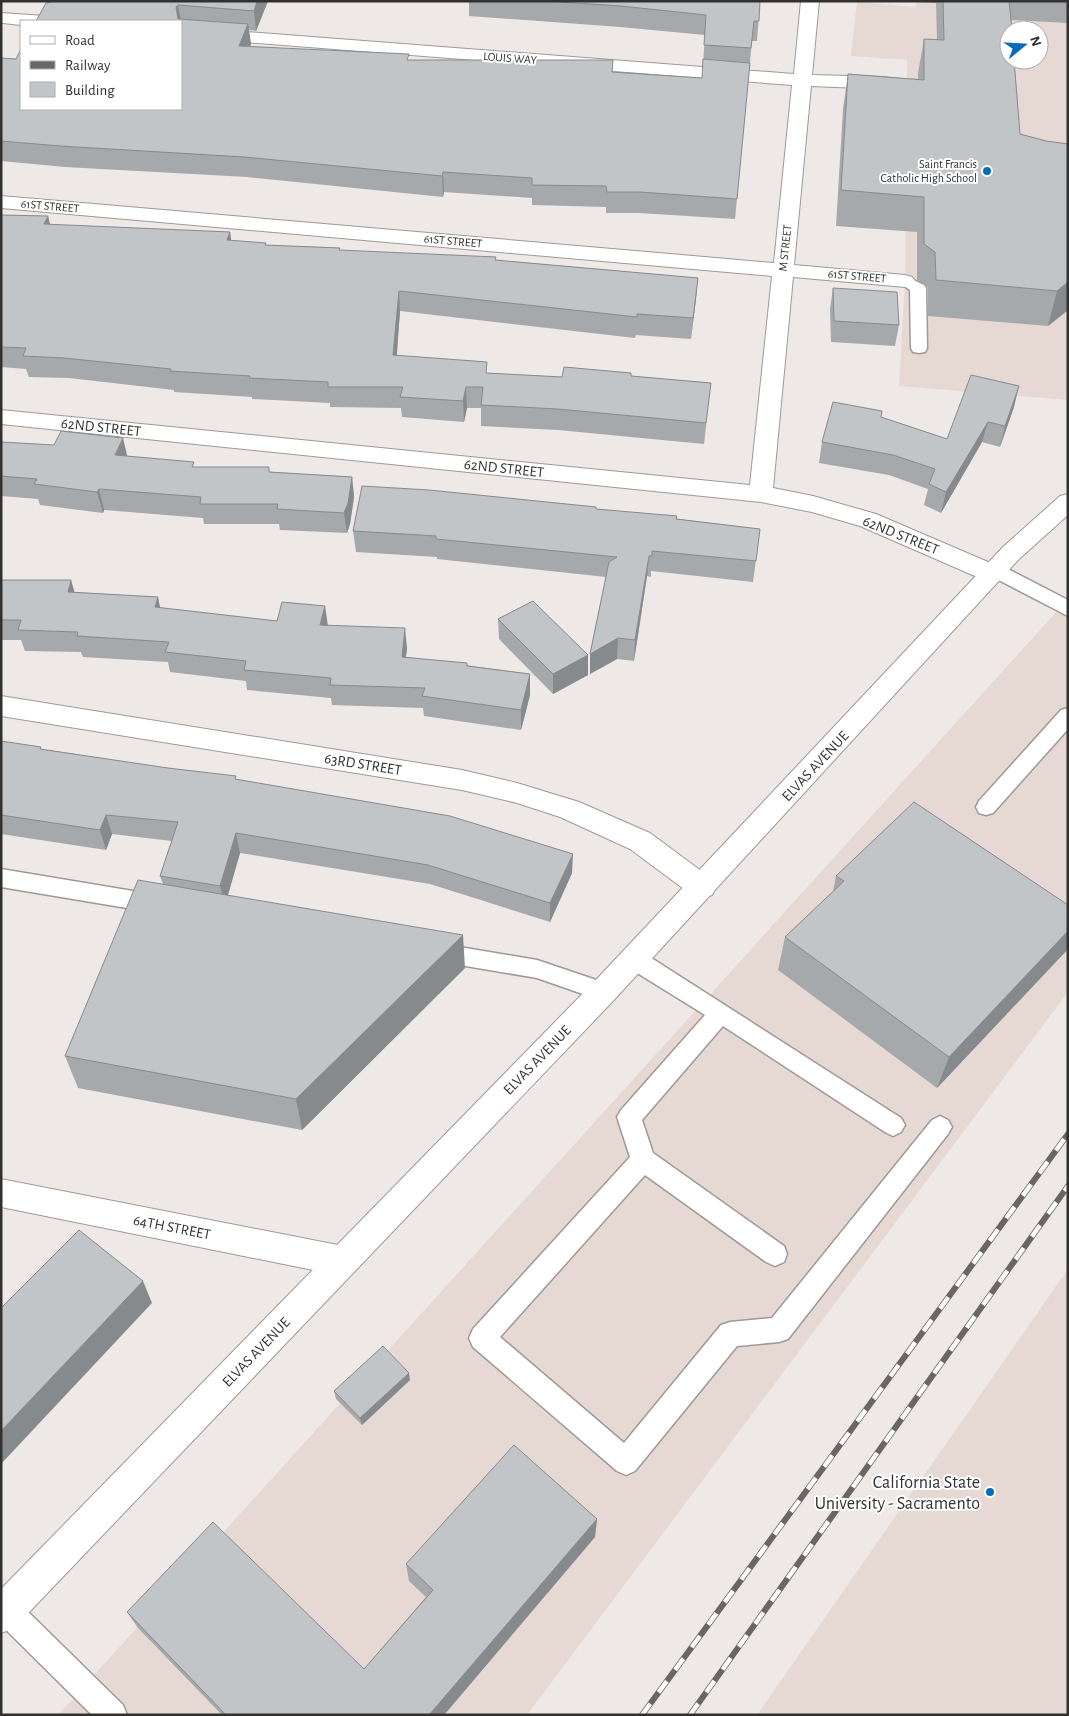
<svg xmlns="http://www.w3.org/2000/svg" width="1069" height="1716" font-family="'Alegreya Sans',sans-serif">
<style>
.built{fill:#e6d9d4;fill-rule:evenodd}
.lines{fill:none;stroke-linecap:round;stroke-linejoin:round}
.lane-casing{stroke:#9e9997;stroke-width:3}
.street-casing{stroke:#9e9997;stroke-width:2}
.secondary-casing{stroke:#9e9997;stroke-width:2}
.lane{fill:#fff;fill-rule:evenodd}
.street{fill:#fff;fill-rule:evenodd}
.secondary{fill:#fff;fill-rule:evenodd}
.rail-casing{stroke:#696664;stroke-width:6}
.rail{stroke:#fff;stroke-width:4.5;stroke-dasharray:14;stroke-linecap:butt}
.wall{fill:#a6a9ac}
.shaded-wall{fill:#878a8c}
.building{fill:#c1c5c8;stroke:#878a8c}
.poi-dot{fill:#086bb8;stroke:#fff;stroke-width:2}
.labels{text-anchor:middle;stroke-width:4;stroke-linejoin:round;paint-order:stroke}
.far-street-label{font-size:12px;fill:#333130;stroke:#fff}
.far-poi-label{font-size:12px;fill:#333130;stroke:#fff;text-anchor:end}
.street-label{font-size:15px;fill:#333130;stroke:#fff}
.near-poi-label{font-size:18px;fill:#333130;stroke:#fff;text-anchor:end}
</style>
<rect width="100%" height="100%" fill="#eee8e6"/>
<g class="built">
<path d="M917,1H1068V400L899,386L905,281L907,60L851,56L857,2L916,7ZM1009,30H1039V60H1009Z"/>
<path d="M1068,599V992L527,1715H58Z"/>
<path d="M1068,1269V1715H757Z"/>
</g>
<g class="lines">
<g class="lane-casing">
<g id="lane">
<path d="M905,276L924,285L926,288L927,348L925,352L919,353L913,352L911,348L910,290L897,281L899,278Z"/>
<path d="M996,563L1068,600V616L989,575L987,570L989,565Z"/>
<path d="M1068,708V729L993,813L986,815L979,813L976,807L979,801L1061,710Z"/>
<path d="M1,869L157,895L165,898L168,904L165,910L157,913L1,887Z"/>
<path d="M436,943L537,960L611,985L614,992L611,999L603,1001L537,978L436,961L428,958L425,952L428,946Z"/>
<path d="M634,950L642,952L901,1118L905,1125L901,1132L893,1136L885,1132L723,1026L642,1120L653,1153L784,1246L787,1254L784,1262L775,1266L766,1262L645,1175L500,1337L624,1443L721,1325L730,1322L772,1318L932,1120L940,1116L948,1120L952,1127L948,1134L788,1339L779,1342L737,1346L635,1471L626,1475L617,1471L473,1347L469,1338L473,1329L630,1157L617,1117L621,1110L705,1015L626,966L623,959L626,952Z"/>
<path d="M1,1595L16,1600L123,1705L127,1715H92L1,1625Z"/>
</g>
</g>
<g class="street-casing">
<g id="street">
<path d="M801,1H819L812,75L885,77L892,79L894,83L892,87L885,89L811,86L794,265L905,275L912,277L915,281L912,285L905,287L793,277L773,488L813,496L876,514L1002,568L1005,574L1002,580L993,583L984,580L860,526L812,512L761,502L1,424V410L750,485L772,276L1,208V196L774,263L792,85L181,37V27L794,74Z"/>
<path d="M1,13L45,16L51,17L54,21H21V25L3,23H1Z"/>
<path d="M1,696L462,770L517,783L579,802L650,833L712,879L716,887L712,895L702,898L692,895L630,849L560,817L517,803L462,790L1,716Z"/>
<path d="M1,1179L343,1246L354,1250L359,1261L354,1272L343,1276L1,1207Z"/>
</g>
</g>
<g class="secondary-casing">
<path id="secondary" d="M1068,494V515L1019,559L613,1001L14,1628L1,1633V1589L593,983L1003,547L1060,496Z"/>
</g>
<use href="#lane" class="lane"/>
<use href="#street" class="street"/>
<use href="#secondary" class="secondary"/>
<g class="rail-casing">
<g id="rail">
<path d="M642,1715L1068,1134"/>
<path d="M690,1715L1068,1186"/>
</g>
</g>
<use href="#rail" class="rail"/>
</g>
<g class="wall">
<path d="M50,1H268L256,31L249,30L251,44L250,46L409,60H613L612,72L702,78L705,35L620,27L469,16V1H760L757,41H752L735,219L639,213H606V207L532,205V198L444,192L443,197L247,177L65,167L1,161V58L16,59L50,2Z"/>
<path d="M905,1H1068V23L1011,20L1020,134L1046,141L1068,144V310L1048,326L928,316V287L917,280V232L836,226L843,109L848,74L918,79V73L924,39L937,40L936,3Z"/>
<path d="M1,215L48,216L50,225L230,232L231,241L266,245L340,248V251L496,260L698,278L691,339L636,335L635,338L400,311L397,355L487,373L562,377L631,376L711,383L704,444L558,430L481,426V408H467L464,422L402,417L401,408L330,407V403L252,399V397L174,392V390L69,378L29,377L26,369L1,367Z"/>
<path d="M833,288L899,325L895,346L831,342L830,309Z"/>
<path d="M1014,407L1000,447L982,442L941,513L924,505L928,489L889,475L819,463L822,442L881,417L947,439Z"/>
<path d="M1,442L127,456L195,467L352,477L354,497L350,524L347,533L280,530L279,524H204L203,518L104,510L103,513L40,505L38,499L1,496Z"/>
<path d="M596,509L760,529L753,582L651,571V577L647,576L634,661L617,659L590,674V654L606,577L437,559V557L356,552L353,531Z"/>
<path d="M1,580H71L74,592L158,597L160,608L277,621L325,606L327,625L407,648L406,657L530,674V695L521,730L424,716L423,708L332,705L331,698L247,690L246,681L170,672L168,662L83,657L81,652L25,651L21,640H1Z"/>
<path d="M498,619L588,675L553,694L499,639Z"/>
<path d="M1,741L42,749L237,779L572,873L550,922L430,884L240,853L228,895L465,968L302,1130L78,1088L65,1056L163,884L160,876L172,841L112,834L106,850L1,834Z"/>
<path d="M836,876L1068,905V949L937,1088L778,970L785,937L833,892Z"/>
<path d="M410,1380L362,1425L336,1399L334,1391Z"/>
<path d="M597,1519L595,1537L444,1715H222L138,1628L127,1612L364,1669L426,1597L409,1581L406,1564Z"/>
</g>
<g class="shaded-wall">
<path d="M257,1H268L256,31L254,11Z"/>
<path d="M178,5L181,21H178L176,7Z"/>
<path d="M248,24L251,44L242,66L239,46Z"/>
<path d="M443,172L444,192L443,197L442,176Z"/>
<path d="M48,216L53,237L44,224Z"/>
<path d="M230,232L233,253L227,240Z"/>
<path d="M698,278L696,299L691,339L693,318Z"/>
<path d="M1068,282V310L1048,326L1057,291Z"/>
<path d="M399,291L400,311L395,375L393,355Z"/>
<path d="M1019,386L1014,407L1000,447L1005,426Z"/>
<path d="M466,387L467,408L464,422L463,401Z"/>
<path d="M988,422L982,442L941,513L946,492Z"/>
<path d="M123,438L128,459L115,455Z"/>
<path d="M352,477L354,497L350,524L347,533L344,513Z"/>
<path d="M99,489L104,510L103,513L97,492Z"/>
<path d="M649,556L647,576L634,661L635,640Z"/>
<path d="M71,580L77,601L68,592Z"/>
<path d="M158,597L162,618L155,607Z"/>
<path d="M325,606L328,626L320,625Z"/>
<path d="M405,628L407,648L403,677L402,657Z"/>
<path d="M618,638L617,659L590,674V654Z"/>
<path d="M588,655V675L553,694V674Z"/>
<path d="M530,674V695L521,730V710Z"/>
<path d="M106,815L112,834L106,850L100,830Z"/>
<path d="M236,833L240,853L225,905L220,886Z"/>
<path d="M573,854L572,873L550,922V903Z"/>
<path d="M1068,931V949L937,1088L949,1057Z"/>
<path d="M463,935L465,968L302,1130L296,1099Z"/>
<path d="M143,1281L152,1303L1,1464V1431Z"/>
<path d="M409,1373L410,1380L362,1425L360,1418Z"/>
<path d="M597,1519L595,1537L444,1715H429Z"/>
</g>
<g class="building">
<path d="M50,1H257L254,11L178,5L176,7L178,19L248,24L239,46L409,54L407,60H613L612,72L702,78L703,59L750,63L737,199L640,192H607L606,186L532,185V178L443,172L442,176L244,157L60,146L1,141V58L16,59L21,49V109H181V21H36L46,3L51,2Z"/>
<path d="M544,1H760L759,21H754L751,48L704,45L706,15L621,6Z"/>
<path d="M943,1H1009L1012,30H1009V60H1014L1020,134L1046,141L1068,144V282L1057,291L936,280L935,252L924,244V197L841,190L848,74L924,80V39L944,40Z"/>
<path d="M1,215L48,216L44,224L230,232L227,240L266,243L265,245L340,248L339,250L496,257L495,260L698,278L693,318L637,314V317L399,291L393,355L487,362L486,373L562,377L564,367L631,373V376L711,383L706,423L558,409L481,405L483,387H466L463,401L400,397L403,387H328V382L249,378L250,376L170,371L171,369L64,358L23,356L26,348L1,347Z"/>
<path d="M833,288L897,292L899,325L834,321Z"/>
<path d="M971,375L1019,386L1005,426L988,422L946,492L929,484L935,469L893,455L822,442L833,402L882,411L881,417L947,439Z"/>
<path d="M61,431L123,438L115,455L194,462L192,467H269V472L352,477L348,503L344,513L277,509L278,504H200L201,497L99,489L97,492L34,484L37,479L1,476V442L54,445Z"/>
<path d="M362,486L429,490L596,507V509L677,516L676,519L760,529L756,561L652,551V556H649L635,640L618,638L590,654L609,562L617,557L436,539V536L353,531Z"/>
<path d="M1,580H71L68,592L158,597L155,607L277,621L282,602L325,606L320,625L405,628L402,657L467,663V666L530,674L521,710L422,696L425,688L330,685L331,678L244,670L246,661L165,652L169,642L77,636L78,632L18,630L21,620H1Z"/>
<path d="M533,601L588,655L553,674L498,619Z"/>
<path d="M1,741L41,747L40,749L168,768L236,776L235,779L450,816L573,854L550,903L428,865L236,833L220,886L160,876L178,822L106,815L100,830L1,815Z"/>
<path d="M914,802L1068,905V931L949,1057L785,937L844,881L836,876Z"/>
<path d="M138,880L463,935L296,1099L65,1056Z"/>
<path d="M79,1230L143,1281L1,1431V1308Z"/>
<path d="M383,1346L409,1373L360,1418L334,1391Z"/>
<path d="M514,1445L597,1519L429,1715H226L127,1612L213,1522L364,1669L433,1590L406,1564Z"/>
</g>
<g class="poi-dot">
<circle cx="987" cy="171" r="5"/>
<circle cx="990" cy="1492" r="5"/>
</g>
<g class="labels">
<g class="far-street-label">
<text transform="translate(510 58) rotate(4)" y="4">LOUIS WAY</text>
<text transform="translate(50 206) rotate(5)" y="4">61ST STREET</text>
<text transform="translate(453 241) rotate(5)" y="4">61ST STREET</text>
<text transform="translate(785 248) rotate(-84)" y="4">M STREET</text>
<text transform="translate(857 276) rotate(5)" y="4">61ST STREET</text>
</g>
<g class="far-poi-label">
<text x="977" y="168">Saint Francis<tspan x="977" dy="14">Catholic High School</tspan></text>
</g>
<g class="street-label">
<text transform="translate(101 427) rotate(6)" y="5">62ND STREET</text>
<text transform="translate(504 468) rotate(6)" y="5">62ND STREET</text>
<text transform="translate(901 535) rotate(22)" y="5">62ND STREET</text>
<text transform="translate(363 764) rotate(9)" y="5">63RD STREET</text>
<text transform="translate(815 766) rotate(-47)" y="5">ELVAS AVENUE</text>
<text transform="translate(537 1060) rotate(-46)" y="5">ELVAS AVENUE</text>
<text transform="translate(172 1227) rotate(11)" y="5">64TH STREET</text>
<text transform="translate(256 1352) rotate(-46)" y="5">ELVAS AVENUE</text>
</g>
<g class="near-poi-label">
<text x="980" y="1488">California State<tspan x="980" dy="21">University - Sacramento</tspan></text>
</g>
</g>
<rect width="1069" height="1716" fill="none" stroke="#333130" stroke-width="5"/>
<rect x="20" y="20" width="162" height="90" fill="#ffffff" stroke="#adadac"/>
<rect x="30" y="36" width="25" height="8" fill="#ffffff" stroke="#adadac"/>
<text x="65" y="45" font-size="15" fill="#333130">Road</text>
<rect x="30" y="61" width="25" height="8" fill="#696664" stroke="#adadac"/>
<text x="65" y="70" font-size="15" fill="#333130">Railway</text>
<rect x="30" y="82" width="25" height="15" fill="#c1c5c8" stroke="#adadac"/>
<text x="65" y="95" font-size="15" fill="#333130">Building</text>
<g transform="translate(1024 45) rotate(72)"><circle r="24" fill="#ffffff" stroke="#adadac"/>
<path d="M0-4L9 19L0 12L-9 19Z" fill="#086bb8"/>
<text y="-8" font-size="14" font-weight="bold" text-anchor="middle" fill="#333130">N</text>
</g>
</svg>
